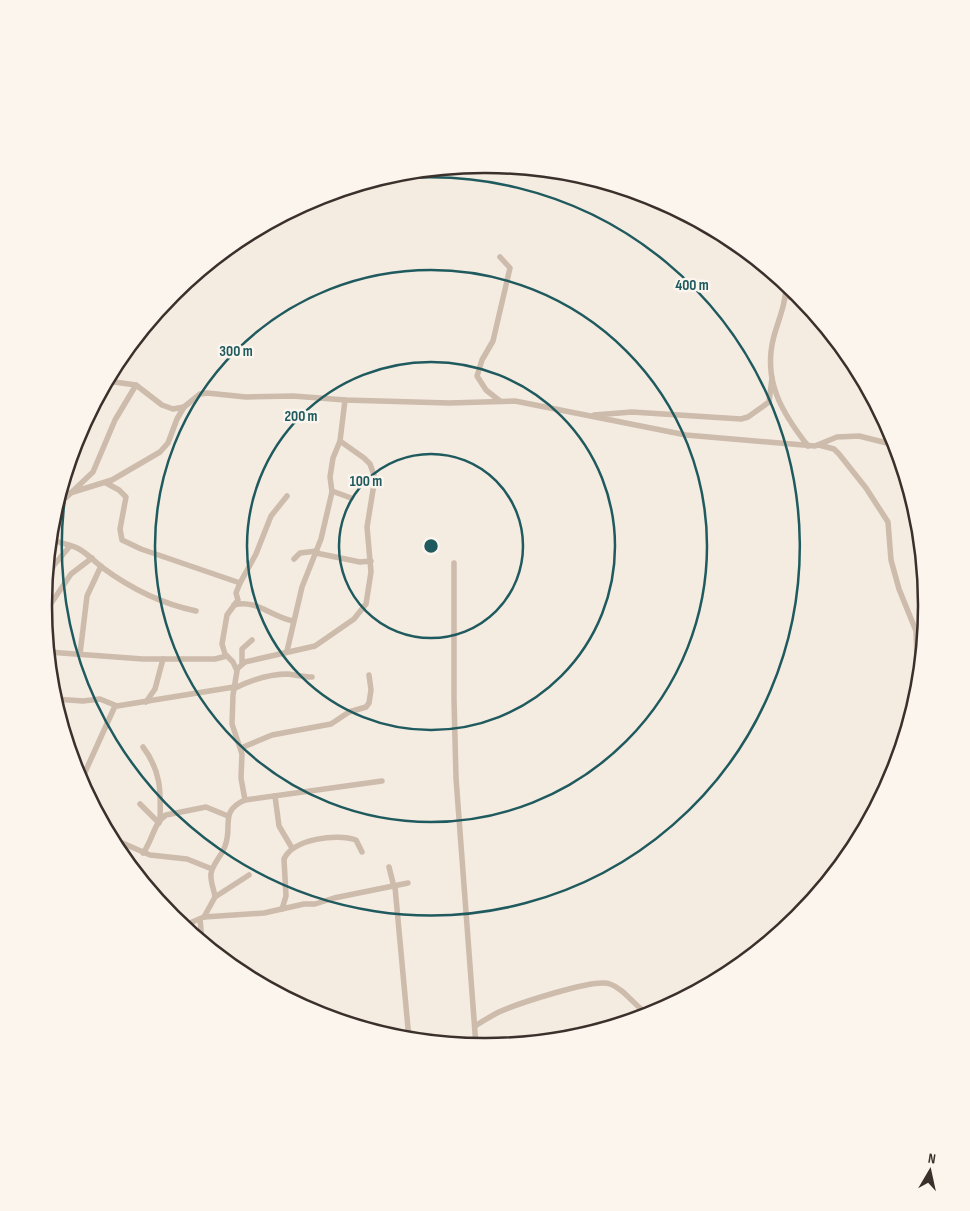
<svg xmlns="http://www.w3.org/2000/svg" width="970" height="1211" font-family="'Sofia Sans Condensed',sans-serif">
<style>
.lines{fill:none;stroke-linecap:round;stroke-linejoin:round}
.street{stroke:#cdbbac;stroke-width:5.5}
.ring{fill:none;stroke:#1f5a5e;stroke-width:2.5}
.rim{fill:none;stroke:#3b302b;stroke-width:2.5}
.centre{fill:#1f5a5e;stroke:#fbf5ee;stroke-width:2.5}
.ring-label{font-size:15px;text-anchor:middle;font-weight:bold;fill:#1f5a5e;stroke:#fbf5ee;stroke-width:5;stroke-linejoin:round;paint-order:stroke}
</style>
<rect width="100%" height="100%" fill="#f4ebe1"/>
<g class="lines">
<g class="street">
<path d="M500,257L510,268L493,341L482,360L477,376L486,390L500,401"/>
<path d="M786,284C786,304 779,318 774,336C762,380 782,413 808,446"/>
<path d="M786,296L804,302"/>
<path d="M107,381L136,385L162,405L173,409L184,407L200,394L207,393L246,397L293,396L345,400L449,403L515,401L686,435L815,446L837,437L859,436L895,445"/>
<path d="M594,415L632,412L741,419L748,417L769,402L772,378"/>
<path d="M819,445L834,449L839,454L866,488L888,522L891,560L899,589L916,631L918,688"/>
<path d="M106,483L119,490L126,497L120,529L122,540L141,549L240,583"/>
<path d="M332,491L351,498"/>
<path d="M70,493L112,480L160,452L168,443L177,419L184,407"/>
<path d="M56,507L93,472L115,420L136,385"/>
<path d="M50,538C60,544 70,544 79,549C88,554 95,562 103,568C130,588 163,604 196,611"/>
<path d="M316,553L360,562L371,561"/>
<path d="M294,559L300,553L317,551"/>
<path d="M454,563V699L456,778L476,1046"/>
<path d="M46,583L54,565L70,546"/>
<path d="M234,605C256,599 272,617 293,621"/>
<path d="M44,611L50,605L71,574L92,558"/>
<path d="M287,651L302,587L321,539L332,492L330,477L333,458L340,441"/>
<path d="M48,652L143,659H215L227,656"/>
<path d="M80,654L87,596L101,566"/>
<path d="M242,663V649L252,640"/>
<path d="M237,669L245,662L315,646L354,619L366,604L371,572L367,527L375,478L370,464L364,458L340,441L345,400"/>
<path d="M233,689C249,681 270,674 288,674C296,675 304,677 312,677"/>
<path d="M55,699L83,701L100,699L117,706L234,687"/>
<path d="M146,702L155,689L163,659"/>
<path d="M143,747C161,771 161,791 160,820"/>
<path d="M241,748L272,735L331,724L349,712L366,707L369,703L371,690L369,675"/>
<path d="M81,781L115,706"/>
<path d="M275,796L279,826L292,848"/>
<path d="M245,800L241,778L242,754L232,724L233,695L237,671L233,662L225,654L222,644L227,615L238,600L236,593L240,583L256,554L271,516L287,496"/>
<path d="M140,804L159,823"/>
<path d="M111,838L150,855L187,859L212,869"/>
<path d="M143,853C152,842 154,822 166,815L206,807L228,816"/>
<path d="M389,867L394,887"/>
<path d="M395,887L409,1039"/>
<path d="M215,897L249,875"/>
<path d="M282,909L286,896L284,859C293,839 337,833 356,840L362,852"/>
<path d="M204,917L215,897C214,889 210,881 211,874C212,864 222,856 225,846C233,827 219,811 245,800L382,781"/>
<path d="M200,919L202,941"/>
<path d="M183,926L204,917L264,913L304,904H315L334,898L408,883"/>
<path d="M475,1026C483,1021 491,1016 499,1012C517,1004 594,978 610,984C625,989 635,1007 649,1015"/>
</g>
</g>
<g class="ring">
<circle cx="431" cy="546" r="92"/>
<circle cx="431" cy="546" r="184"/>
<circle cx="431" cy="546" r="276"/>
<path d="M367 183A369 369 0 1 1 80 432"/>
</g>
<path d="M0 0H970V1211H0ZM484 173H486A432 432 0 0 1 918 605V606A432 432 0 0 1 486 1038H484A432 432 0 0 1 52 606V605A432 432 0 0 1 484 173Z" fill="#fbf5ee" fill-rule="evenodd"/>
<path class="rim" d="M484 173H486A432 432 0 0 1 918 605V606A432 432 0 0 1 486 1038H484A432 432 0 0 1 52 606V605A432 432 0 0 1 484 173Z"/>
<circle cx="431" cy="546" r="8" class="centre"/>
<g class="ring-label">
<text x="692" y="290">400 m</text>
<text x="236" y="356">300 m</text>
<text x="301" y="421">200 m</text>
<text x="366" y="486">100 m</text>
</g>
<g transform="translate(930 1171) rotate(9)" stroke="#fbf5ee" stroke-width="4" paint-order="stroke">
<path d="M0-4L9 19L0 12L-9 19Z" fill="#3b302b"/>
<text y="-8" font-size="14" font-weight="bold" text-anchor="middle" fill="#3b302b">N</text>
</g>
</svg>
